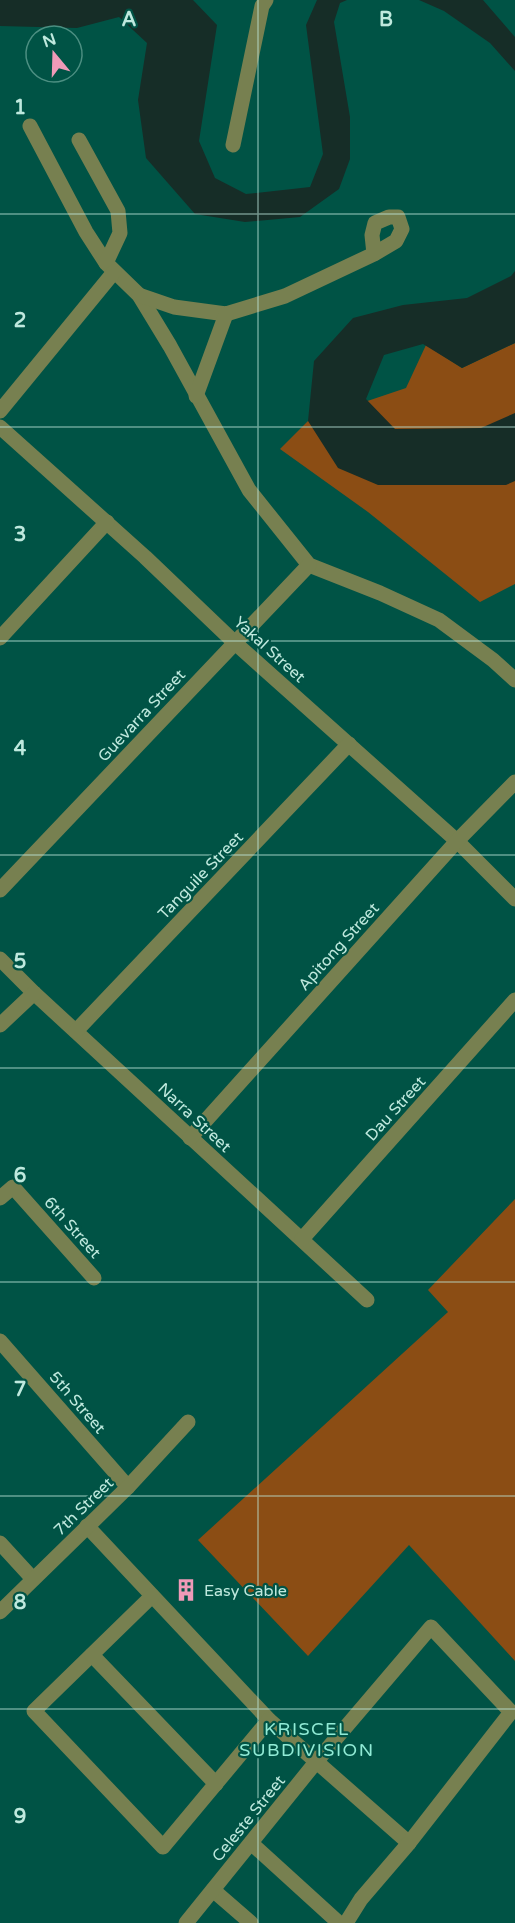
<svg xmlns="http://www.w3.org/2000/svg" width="515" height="1923" font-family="'Varela Round',sans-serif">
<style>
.green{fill:#8b4d14}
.water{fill:#162d27}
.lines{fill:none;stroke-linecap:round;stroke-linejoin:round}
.minor{stroke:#778050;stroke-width:15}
.grid{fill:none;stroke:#bfe9de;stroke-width:1.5;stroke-opacity:0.55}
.labels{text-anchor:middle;stroke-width:4.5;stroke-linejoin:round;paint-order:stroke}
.street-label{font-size:16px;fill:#bfe9de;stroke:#005345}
.poi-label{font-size:16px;fill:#bfe9de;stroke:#005345;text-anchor:start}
.neighbourhood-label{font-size:18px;letter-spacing:1.5px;fill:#91ebd6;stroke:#005345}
.grid-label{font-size:20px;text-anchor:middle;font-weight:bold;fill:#bfe9de;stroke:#005345;stroke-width:4.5;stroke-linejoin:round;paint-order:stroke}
</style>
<rect width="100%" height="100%" fill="#005345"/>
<g class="green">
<path d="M515,343V584L480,602L368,512L280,449L308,421L406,388L426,345L462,368Z"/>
<path d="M515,1199V1661L409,1545L308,1656L198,1540L448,1312L428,1290Z"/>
</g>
<g class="water">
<path d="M0,0H193L217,25L199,141L215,178L246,194L310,187L323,154L306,25L317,0H347L340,3L334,22L350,117V159L339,189L300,217L245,222L195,214L146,158L138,100L147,43L119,17L77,28L0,26Z"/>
<path d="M419,0H483L515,37V71L490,43L444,11Z"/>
<path d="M515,271V343L462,368L423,344L384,355L366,399L395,429L481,428L515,413V481L506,485H378L338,468L308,421L314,361L353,318L403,305L467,298L511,276Z"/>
</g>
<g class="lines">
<g class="minor">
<path d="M30,126L86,232L106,263L139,295L170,346L249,490L309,565L380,593L439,620L493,660L515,680"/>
<path d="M79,140L118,211L120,233L106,263"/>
<path d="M233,145L262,6L266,0"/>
<path d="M139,295L174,307L226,314L285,296L374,254L396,241L402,229L398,217H389L375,223L372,235L374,254"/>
<path d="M196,396L226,314"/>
<path d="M0,411L114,272"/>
<path d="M0,427L145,557L234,642L457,841L515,899"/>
<path d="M0,638L107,522"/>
<path d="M0,890L309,565"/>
<path d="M0,959L34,993L367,1300"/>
<path d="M0,1025L34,993"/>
<path d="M76,1031L349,744"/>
<path d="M190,1138L457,841L515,782"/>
<path d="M0,1198L13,1187L94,1278"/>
<path d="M302,1239L515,1000"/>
<path d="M0,1341L128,1487"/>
<path d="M87,1526L269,1720L409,1843"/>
<path d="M0,1543L33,1579"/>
<path d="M152,1596L34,1711L163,1847L269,1720"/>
<path d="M0,1612L128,1487L188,1422"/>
<path d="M92,1655L216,1784"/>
<path d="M251,1843L339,1923"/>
<path d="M213,1890L251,1923"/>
<path d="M186,1923L316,1762L431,1627L511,1712L409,1843L361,1899L346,1923"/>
</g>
</g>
<path class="grid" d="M258,0V1923M0,214H515M0,427H515M0,641H515M0,855H515M0,1068H515M0,1282H515M0,1496H515M0,1709H515"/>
<defs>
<g id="building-bare" transform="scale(1.8)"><path d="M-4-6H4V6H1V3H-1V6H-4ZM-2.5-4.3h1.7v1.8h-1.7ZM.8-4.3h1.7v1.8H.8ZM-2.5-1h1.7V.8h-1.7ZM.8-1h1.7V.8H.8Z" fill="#ef9ab8" stroke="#005345" stroke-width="2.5" paint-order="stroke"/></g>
</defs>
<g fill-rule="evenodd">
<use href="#building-bare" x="186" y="1590"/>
</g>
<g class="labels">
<g class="street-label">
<text transform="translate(270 649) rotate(42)" y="6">Yakal Street</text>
<text transform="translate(141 715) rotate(-47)" y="6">Guevarra Street</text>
<text transform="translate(200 875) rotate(-46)" y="6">Tanguile Street</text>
<text transform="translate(338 946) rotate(-48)" y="6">Apitong Street</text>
<text transform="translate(395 1108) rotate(-48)" y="6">Dau Street</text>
<text transform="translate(195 1117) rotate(43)" y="6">Narra Street</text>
<text transform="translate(73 1227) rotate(48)" y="6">6th Street</text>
<text transform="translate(78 1402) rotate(49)" y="6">5th Street</text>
<text transform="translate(83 1506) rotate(-44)" y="6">7th Street</text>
<text transform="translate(248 1818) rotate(-51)" y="6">Celeste Street</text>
</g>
<g class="poi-label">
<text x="204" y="1596">Easy Cable</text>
</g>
<g class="neighbourhood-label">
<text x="307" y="1735">KRISCEL<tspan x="307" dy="21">SUBDIVISION</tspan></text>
</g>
</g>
<g class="grid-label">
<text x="129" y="26">A</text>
<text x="386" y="26">B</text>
<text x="20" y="114">1</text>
<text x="20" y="327">2</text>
<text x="20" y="541">3</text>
<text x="20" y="755">4</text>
<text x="20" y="968">5</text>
<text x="20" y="1182">6</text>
<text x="20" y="1396">7</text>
<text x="20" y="1609">8</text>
<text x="20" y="1823">9</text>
</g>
<g transform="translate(54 54) rotate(341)"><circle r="28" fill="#005345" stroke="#4c8f82" stroke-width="1.5"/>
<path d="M0-4.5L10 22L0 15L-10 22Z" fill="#ef9ab8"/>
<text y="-9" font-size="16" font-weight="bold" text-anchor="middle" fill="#bfe9de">N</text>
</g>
</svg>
